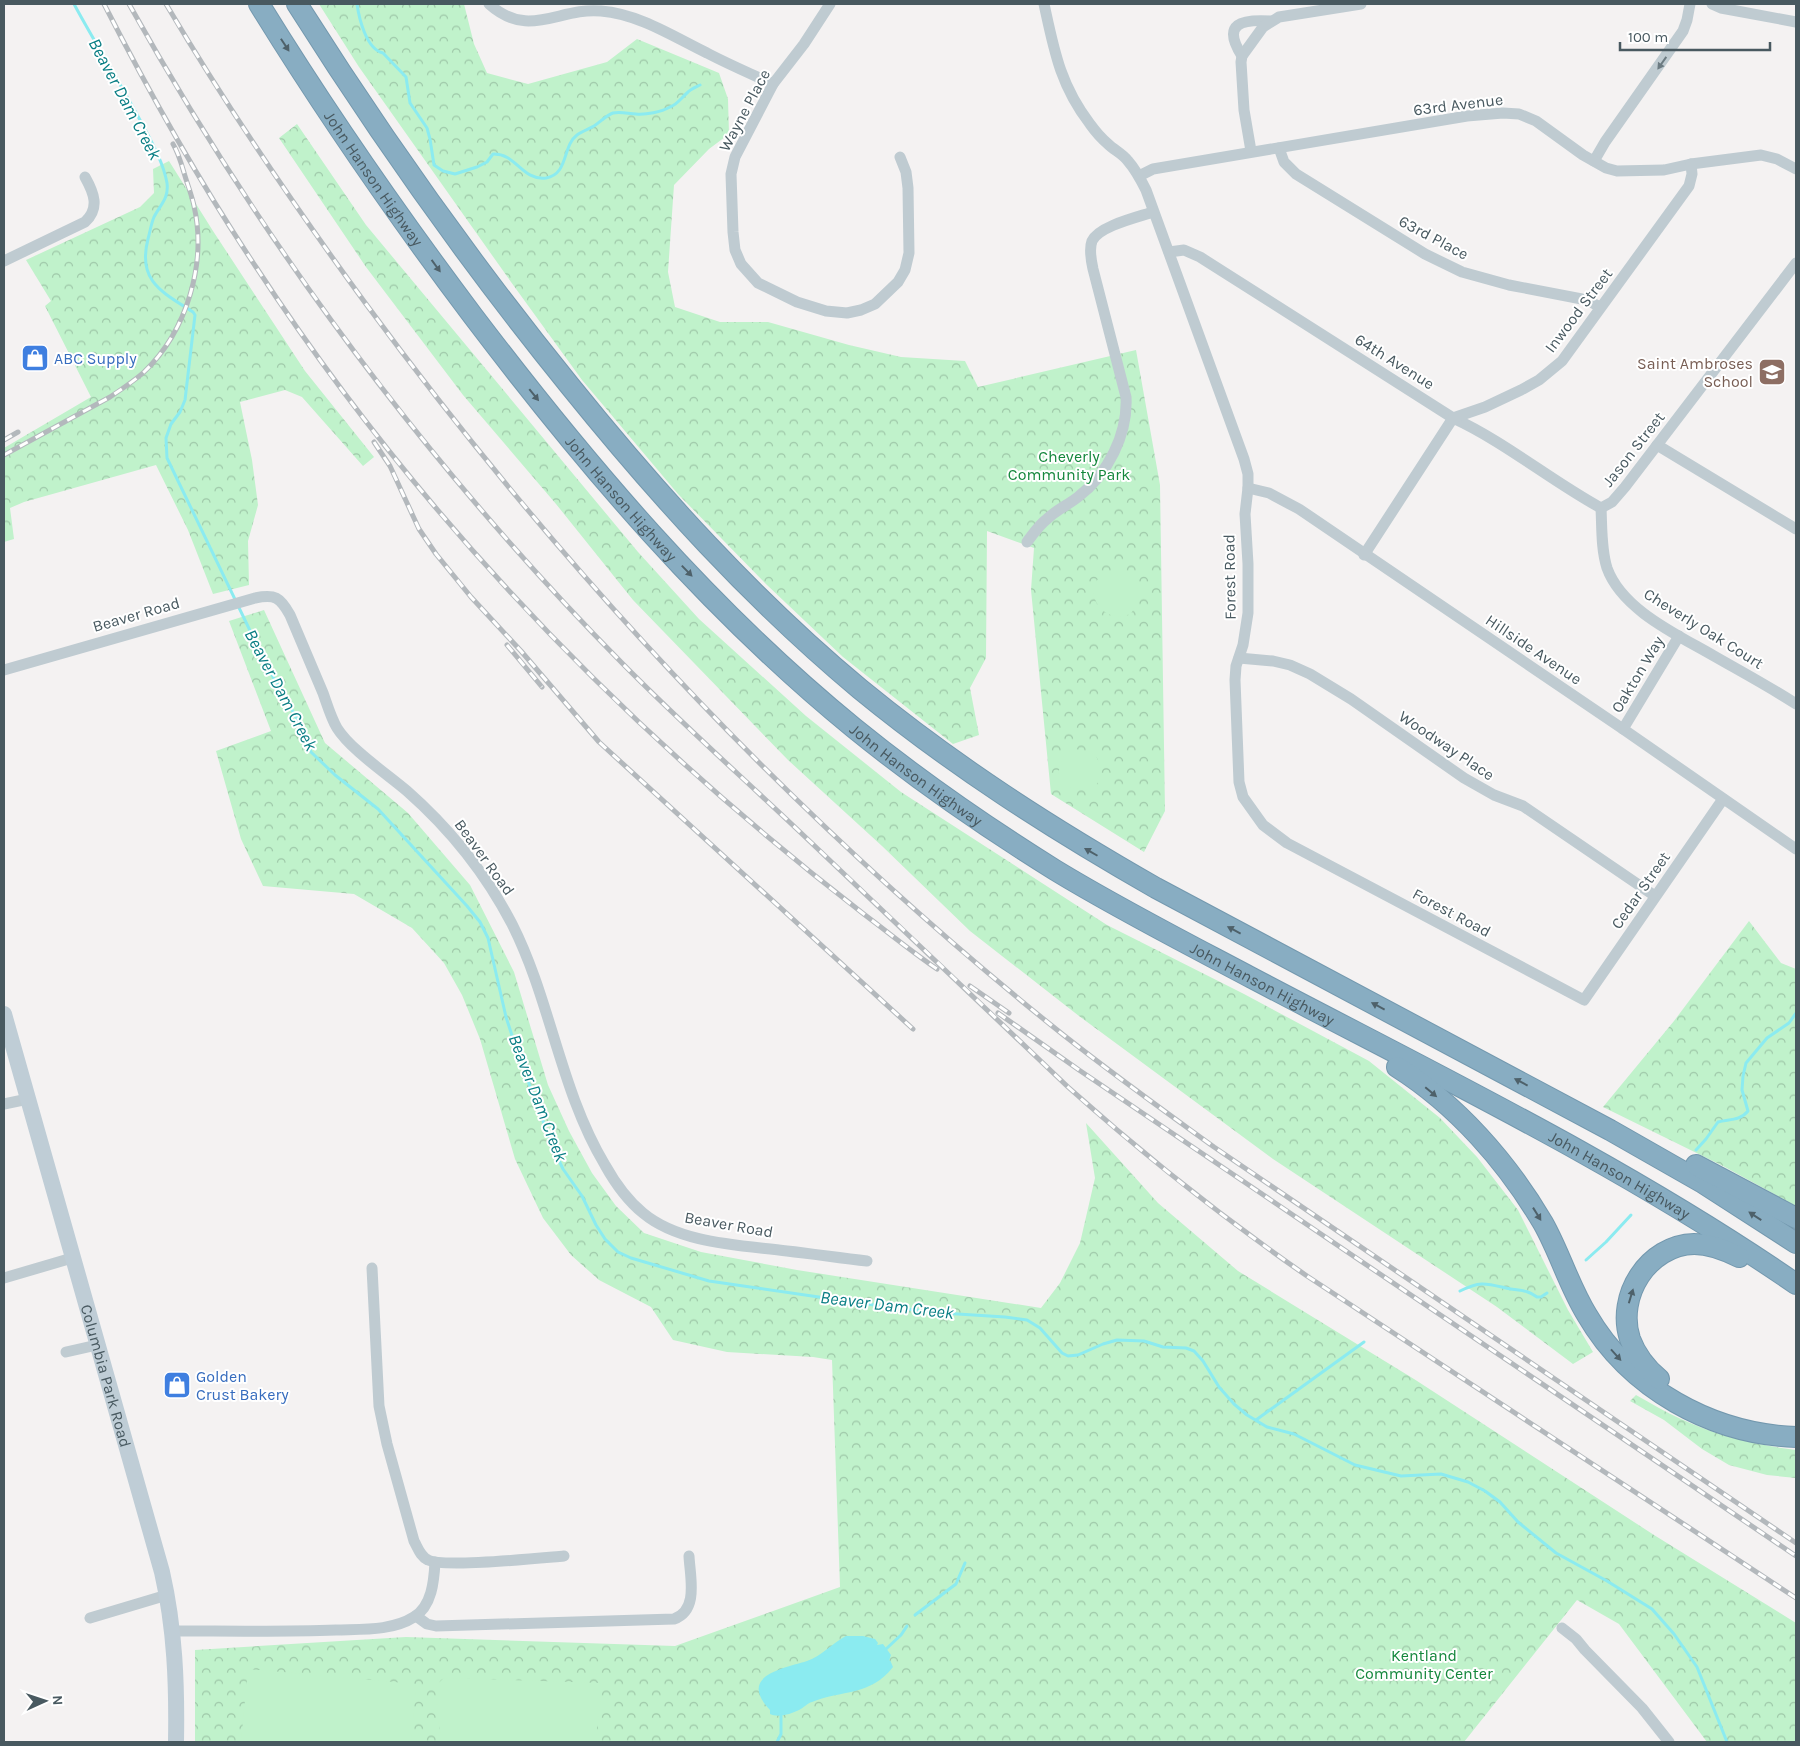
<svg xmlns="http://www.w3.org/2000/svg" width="1800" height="1746" font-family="Karla,sans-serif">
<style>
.forest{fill:url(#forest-crowns)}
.pitch{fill:#c0f2cb}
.water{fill:#8bebf0}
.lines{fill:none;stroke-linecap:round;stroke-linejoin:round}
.stream{stroke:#8bebf0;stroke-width:3}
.highway-casing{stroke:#7398ae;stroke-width:22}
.street{stroke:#bfcbd1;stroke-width:11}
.secondary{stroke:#bfcdd6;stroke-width:16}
.highway{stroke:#88adc2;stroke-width:20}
.rail-casing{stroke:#b3b8bc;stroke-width:5}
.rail{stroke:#fff;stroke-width:3;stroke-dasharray:9;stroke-linecap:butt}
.oneway{fill:#4e616a}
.oneway2{fill:#6c7b82}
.labels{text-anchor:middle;stroke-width:4;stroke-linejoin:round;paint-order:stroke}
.street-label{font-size:16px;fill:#485960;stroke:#fff}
.shop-label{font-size:16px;fill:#366cbe;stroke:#fff;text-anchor:start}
.education-label{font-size:16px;fill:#785e54;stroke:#fff;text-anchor:end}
.park-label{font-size:16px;fill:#14873c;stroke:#fff}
.water-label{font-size:18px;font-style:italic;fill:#097e84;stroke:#fff}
</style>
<defs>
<pattern id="forest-crowns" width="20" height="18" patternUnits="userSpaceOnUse" patternTransform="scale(1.25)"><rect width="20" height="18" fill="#c0f2cb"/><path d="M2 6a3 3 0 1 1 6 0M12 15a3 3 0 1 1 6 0" fill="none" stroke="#9ec7a8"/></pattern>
</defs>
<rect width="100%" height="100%" fill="#f4f2f2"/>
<g class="forest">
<path d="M319,4H464L474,44L487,73L528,84L607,62L637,39L719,73L728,99L729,134L709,149L674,185L668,272L675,307L720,322H768L849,345L901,357L965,361L978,387L1136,350L1160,485L1165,811L1144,852L1051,794L1031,590L1034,548L987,531L986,658L970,688L979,735L953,744L843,657L767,585L678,494L582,380L511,282L359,67Z"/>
<path d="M297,124L366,225L638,552L699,619L806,716L901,792L1107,925L1244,994L1369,1061L1440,1118L1477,1157L1518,1210L1568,1310L1593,1352L1573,1364L1497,1307L1273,1159L1079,1016L970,931L882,846L788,760L633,600L556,504L463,395L366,267L279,138Z"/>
<path d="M169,161L213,231L305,371L374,457L363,466L302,397L285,390L240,402L252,460L258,505L248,541L249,585L213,594L188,530L156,465L24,502L10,508L14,539L4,542V448L91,397L45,306L51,301L26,260L140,207L154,193L153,169Z"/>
<path d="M264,610L325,743L408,813L470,885L514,972L548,1085L569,1131L592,1173L616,1206L644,1233L701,1252L797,1270L1041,1308L1060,1283L1080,1243L1095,1178L1086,1123L1158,1203L1238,1271L1414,1379L1654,1535L1796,1623V1742H1707L1619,1624L1577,1600L1464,1742H195V1650L406,1637L675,1646L840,1587L832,1360L813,1357L727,1352L673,1340L651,1307L599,1280L571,1255L543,1218L515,1159L480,1039L462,995L444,963L412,928L354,894L263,886L241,839L216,751L271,731L229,621Z"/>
<path d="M1749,921L1781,963L1796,969V1206L1723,1166L1603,1107L1674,1021Z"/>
<path d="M1636,1395C1651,1403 1665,1412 1681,1419C1718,1436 1756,1445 1796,1450V1478L1767,1475L1729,1465L1702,1449L1664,1420L1630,1401Z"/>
</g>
<g class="pitch">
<path d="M1105,574L1133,577L1138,581L1135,606C1133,612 1130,615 1124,616C1098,621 1081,585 1105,574Z"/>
<path d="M1076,749L1094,754C1105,767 1103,783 1089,791L1062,786L1058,781C1059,768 1060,751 1076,749Z"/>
<path d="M248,1669L416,1684L411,1742H241Z"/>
<path d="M444,1678L603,1683L596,1736L593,1742H441L435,1686Z"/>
</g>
<path class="water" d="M846,1636H863L875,1639L878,1643L877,1645L883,1644L891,1655L889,1661L890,1660L893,1667C871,1696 841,1690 812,1702C807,1703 804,1708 799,1710C791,1714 778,1718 770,1714V1710C738,1676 781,1669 807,1661C822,1656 832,1643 846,1636Z"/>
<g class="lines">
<g class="stream">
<path d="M74,4C95,43 119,81 140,120C150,139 163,161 167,183C169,199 160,205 154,217C151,224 150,232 148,239C137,281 162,292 193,312L195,315L185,400L180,412L171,424L166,438L167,458L268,668L297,719L311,752L335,775L378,809L467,906L480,922L488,938L506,1017L518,1054L553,1148L563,1169L582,1196L596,1225L605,1239L618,1252L631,1258L709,1281L881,1306L942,1313L1005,1317L1027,1320L1040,1328L1062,1353L1068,1356L1078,1355L1103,1344L1117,1340L1144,1341L1163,1347L1186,1348L1194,1351L1203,1361L1219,1387L1234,1404L1247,1415L1267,1427L1294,1434L1355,1465L1401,1476L1441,1474L1468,1482L1485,1491L1500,1502L1518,1522L1556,1553L1607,1581L1652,1609L1674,1634L1697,1667L1727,1742"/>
<path d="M357,4C359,18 366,49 383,53L406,77L410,103L427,128L430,139L434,165L443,171L455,174L477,167L487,162L493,154C516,153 522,181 546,178C569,174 562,146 577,135C582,131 589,129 594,126C600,122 607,115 613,113C621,111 629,114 636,114C646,115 661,112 670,107C678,104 681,98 687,93C690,89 696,87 700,85"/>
<path d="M1696,1150L1706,1139L1718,1122C1729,1119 1740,1121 1748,1111L1742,1090L1743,1076L1746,1063L1767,1038L1789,1023L1796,1013"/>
<path d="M1586,1260L1606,1242L1631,1215"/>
<path d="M1460,1291C1480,1281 1485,1283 1506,1288C1518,1291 1527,1289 1537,1297H1541L1547,1293"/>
<path d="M1256,1420L1364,1342"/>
<path d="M915,1615L956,1584L965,1563"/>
<path d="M886,1649L901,1635L907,1626"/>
<path d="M777,1742L781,1734V1716"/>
</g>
<g class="highway-casing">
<g id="highway">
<path id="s2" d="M259,4C325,111 397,215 473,316C586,465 709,610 854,728C918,780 986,827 1055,870C1119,909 1186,943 1252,978C1436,1075 1625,1166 1796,1284"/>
<path d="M297,4C381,137 471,264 570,386C658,495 752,599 860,689C954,766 1051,828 1156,888L1610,1130L1703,1183L1796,1243"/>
<path d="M1397,1067C1457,1105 1507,1162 1543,1223C1560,1253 1569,1286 1587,1315C1630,1389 1712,1434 1796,1437"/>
<path d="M1696,1165L1796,1218"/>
<path d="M1659,1379C1646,1368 1636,1355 1630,1339C1616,1296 1648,1245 1694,1244C1710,1244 1725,1250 1739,1257"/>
</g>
</g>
<g class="street">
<path d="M489,4C529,40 559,7 601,11C639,14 674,37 707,53C728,64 751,74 773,84"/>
<path d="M830,4L804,44L773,84L735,157L731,174L733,232L735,250L741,264L758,283L797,302L826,311L847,313L861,310L875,304L898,282L905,270L909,253L908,188L906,172L900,157"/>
<path d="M1044,4C1054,50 1060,85 1090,124C1095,131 1101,138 1108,144C1114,150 1123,154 1128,161C1136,170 1141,180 1146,190L1244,459L1248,474V488L1245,514L1248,564V613L1243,645L1236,666L1235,680L1239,782L1243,797L1263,825L1287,843L1584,1000L1723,799"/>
<path d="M1712,4L1721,8L1796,22"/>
<path d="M1242,56C1221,23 1242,19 1271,21"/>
<path d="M1279,148L1284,162L1296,174L1425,254L1462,272L1509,285L1587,300L1600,307"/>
<path d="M1251,151L1244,110L1241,62L1242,56L1263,27L1279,17L1361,4"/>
<path d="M1594,161L1605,142L1683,31L1687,20L1690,4"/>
<path d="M1139,176L1153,169L1467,116L1503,113L1519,114L1536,121L1583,155L1606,168L1617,171L1664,170L1691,164L1761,155L1777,159L1796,169"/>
<path d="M1169,252L1184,250L1200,257L1453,418C1505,442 1550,480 1601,508"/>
<path d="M4,261L85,222C100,208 94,193 85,177"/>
<path d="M1657,445L1796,529"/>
<path d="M1248,488L1269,493L1299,509L1623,729L1796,849"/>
<path d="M1601,508L1612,502L1625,487L1796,263"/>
<path d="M1601,508C1602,527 1601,549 1607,568C1622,610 1678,635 1714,656C1742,672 1770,687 1796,704"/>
<path d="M1027,542C1033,534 1039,525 1047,519C1056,510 1068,505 1078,497C1108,474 1128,434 1126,397L1093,269C1091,260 1089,249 1092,241C1099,226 1138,217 1153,212"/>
<path d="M1364,555L1453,418L1485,407L1521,390L1539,380L1562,361L1689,186L1692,174L1691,164"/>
<path d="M1239,658L1273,661L1290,665L1310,674L1351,699L1464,778L1494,795L1523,806L1655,896"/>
<path d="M4,670L255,598C275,594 280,597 290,615C301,641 312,667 323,693C327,704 331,718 337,728C350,749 387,774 407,791C449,828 486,874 512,924C551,1001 560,1090 605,1165C615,1183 627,1200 643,1213C680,1244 741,1245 787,1251C814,1254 840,1258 867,1261"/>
<path d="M1623,729L1679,636"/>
<path d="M4,1104L28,1099"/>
<path d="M372,1268L379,1406L387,1444L414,1541C418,1548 420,1556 428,1560C443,1568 540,1558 564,1556"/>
<path d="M4,1278L72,1258"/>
<path d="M66,1352L97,1345"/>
<path d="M416,1616L427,1624L436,1626L674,1619C699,1610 690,1577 689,1556"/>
<path d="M90,1618L167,1595"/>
<path d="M1562,1628L1576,1639L1585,1650L1642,1708L1669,1742"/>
<path d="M173,1631C227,1631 282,1632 336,1630C362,1629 392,1631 414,1617C432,1606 434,1581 435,1562"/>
</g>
<path class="secondary" id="s1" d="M4,1014L162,1572C175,1629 177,1685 176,1742"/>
<use href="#highway" class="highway"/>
<g class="rail-casing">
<g id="rail">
<path d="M104,4C150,94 200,183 256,267C420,518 628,732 865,915C889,933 912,952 937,969"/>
<path d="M129,4C263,244 429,467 622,663C679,721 741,776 800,832C890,917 979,1002 1068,1087C1145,1156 1222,1217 1307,1276L1796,1598"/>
<path d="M166,4C227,107 295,207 366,304C563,572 792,816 1051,1025C1104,1068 1159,1107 1214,1147L1796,1543"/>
<path d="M4,440L18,432"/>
<path d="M374,442L390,466L419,529L436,554L471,597L521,651L599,742L913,1029"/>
<path d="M4,455L110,397C122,389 134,381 144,372C187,331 207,263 194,206C192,196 188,186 185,176C182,166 179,154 173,144"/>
<path d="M507,645L542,687"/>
<path d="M970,986L1009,1013"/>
<path d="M998,1013L1079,1070L1796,1556"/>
</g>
</g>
<use href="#rail" class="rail"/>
</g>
<defs><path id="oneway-solid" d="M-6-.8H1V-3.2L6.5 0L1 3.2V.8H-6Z" transform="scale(1.25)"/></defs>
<g class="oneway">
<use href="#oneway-solid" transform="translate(285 45) rotate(57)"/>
<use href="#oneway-solid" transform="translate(436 266) rotate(54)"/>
<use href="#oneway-solid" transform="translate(534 395) rotate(51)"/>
<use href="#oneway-solid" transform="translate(687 571) rotate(46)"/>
<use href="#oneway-solid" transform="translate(1091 852) rotate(-150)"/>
<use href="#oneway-solid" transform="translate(1234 930) rotate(-152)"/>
<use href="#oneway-solid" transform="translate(1378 1006) rotate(-152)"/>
<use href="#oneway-solid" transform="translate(1521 1082) rotate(-152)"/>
<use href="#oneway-solid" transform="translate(1431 1092) rotate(40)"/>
<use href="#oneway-solid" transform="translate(1537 1214) rotate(58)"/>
<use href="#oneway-solid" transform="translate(1755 1216) rotate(-147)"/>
<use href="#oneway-solid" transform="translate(1631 1296) rotate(-73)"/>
<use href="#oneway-solid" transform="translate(1616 1355) rotate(48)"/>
</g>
<use class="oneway2" href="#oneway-solid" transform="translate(1662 63) rotate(125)"/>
<defs>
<g id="shop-square" transform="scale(1.4375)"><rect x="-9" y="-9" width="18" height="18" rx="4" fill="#3f7fe0" stroke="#fff"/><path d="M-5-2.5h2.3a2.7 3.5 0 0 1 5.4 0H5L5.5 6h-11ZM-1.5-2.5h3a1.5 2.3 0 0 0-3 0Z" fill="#fff"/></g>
<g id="school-square" transform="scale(1.4375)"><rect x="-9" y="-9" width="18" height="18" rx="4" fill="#8d6e63" stroke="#fff"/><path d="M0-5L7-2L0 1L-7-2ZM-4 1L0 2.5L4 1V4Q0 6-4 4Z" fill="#fff"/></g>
</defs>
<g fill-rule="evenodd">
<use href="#shop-square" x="35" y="358"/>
<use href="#school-square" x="1772" y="372"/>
<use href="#shop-square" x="177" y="1385"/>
</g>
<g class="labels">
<g class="street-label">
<text transform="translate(1458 104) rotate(-7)" y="6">63rd Avenue</text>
<text transform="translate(744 110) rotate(-62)" y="6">Wayne Place</text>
<text dy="6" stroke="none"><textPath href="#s2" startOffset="209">John Hanson Highway</textPath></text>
<text transform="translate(1434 237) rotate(28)" y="6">63rd Place</text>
<text transform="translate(1578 310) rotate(-53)" y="6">Inwood Street</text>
<text transform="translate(1395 361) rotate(32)" y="6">64th Avenue</text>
<text transform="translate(1633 449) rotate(-52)" y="6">Jason Street</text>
<text dy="6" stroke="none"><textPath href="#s2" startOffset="614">John Hanson Highway</textPath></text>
<text transform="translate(1229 577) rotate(-91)" y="6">Forest Road</text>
<text transform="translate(136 614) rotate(-16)" y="6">Beaver Road</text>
<text transform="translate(1704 628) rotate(32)" y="6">Cheverly Oak Court</text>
<text transform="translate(1534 649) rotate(34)" y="6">Hillside Avenue</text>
<text transform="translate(1637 674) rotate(-59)" y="6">Oakton Way</text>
<text transform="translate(1447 745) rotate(34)" y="6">Woodway Place</text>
<text dy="6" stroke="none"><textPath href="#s2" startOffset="1019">John Hanson Highway</textPath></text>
<text transform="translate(485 857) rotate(54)" y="6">Beaver Road</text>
<text transform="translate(1640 890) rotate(-55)" y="6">Cedar Street</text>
<text transform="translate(1452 912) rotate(28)" y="6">Forest Road</text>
<text dy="6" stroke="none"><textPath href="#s2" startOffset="1424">John Hanson Highway</textPath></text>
<text dy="6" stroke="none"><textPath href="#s2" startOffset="1829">John Hanson Highway</textPath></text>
<text transform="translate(729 1224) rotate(10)" y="6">Beaver Road</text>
<text dy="6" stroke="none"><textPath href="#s1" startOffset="376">Columbia Park Road</textPath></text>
</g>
<g class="shop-label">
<text x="54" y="364">ABC Supply</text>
<text x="196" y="1382">Golden<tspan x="196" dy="18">Crust Bakery</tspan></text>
</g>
<g class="education-label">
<text x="1753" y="369">Saint Ambroses<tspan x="1753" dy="18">School</tspan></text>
</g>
<g class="park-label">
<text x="1069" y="462">Cheverly<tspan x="1069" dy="18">Community Park</tspan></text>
<text x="1424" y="1661">Kentland<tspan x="1424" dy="18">Community Center</tspan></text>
</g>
<g class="water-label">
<text transform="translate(125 99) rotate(62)" y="6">Beaver Dam Creek</text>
<text transform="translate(281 690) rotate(62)" y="6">Beaver Dam Creek</text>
<text transform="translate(538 1098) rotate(69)" y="6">Beaver Dam Creek</text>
<text transform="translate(887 1305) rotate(7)" y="6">Beaver Dam Creek</text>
</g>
</g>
<rect width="1800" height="1746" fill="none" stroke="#485960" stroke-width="10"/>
<g transform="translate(45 1701) rotate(87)" stroke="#ffffff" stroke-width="4" paint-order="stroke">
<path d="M0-4L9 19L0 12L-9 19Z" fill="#485960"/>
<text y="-8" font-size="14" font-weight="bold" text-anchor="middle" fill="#485960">N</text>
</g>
<path d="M1620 42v8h150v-8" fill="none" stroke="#485960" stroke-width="2.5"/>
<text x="1628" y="42" font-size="15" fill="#485960" stroke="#ffffff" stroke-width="4" paint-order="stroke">100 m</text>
</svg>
